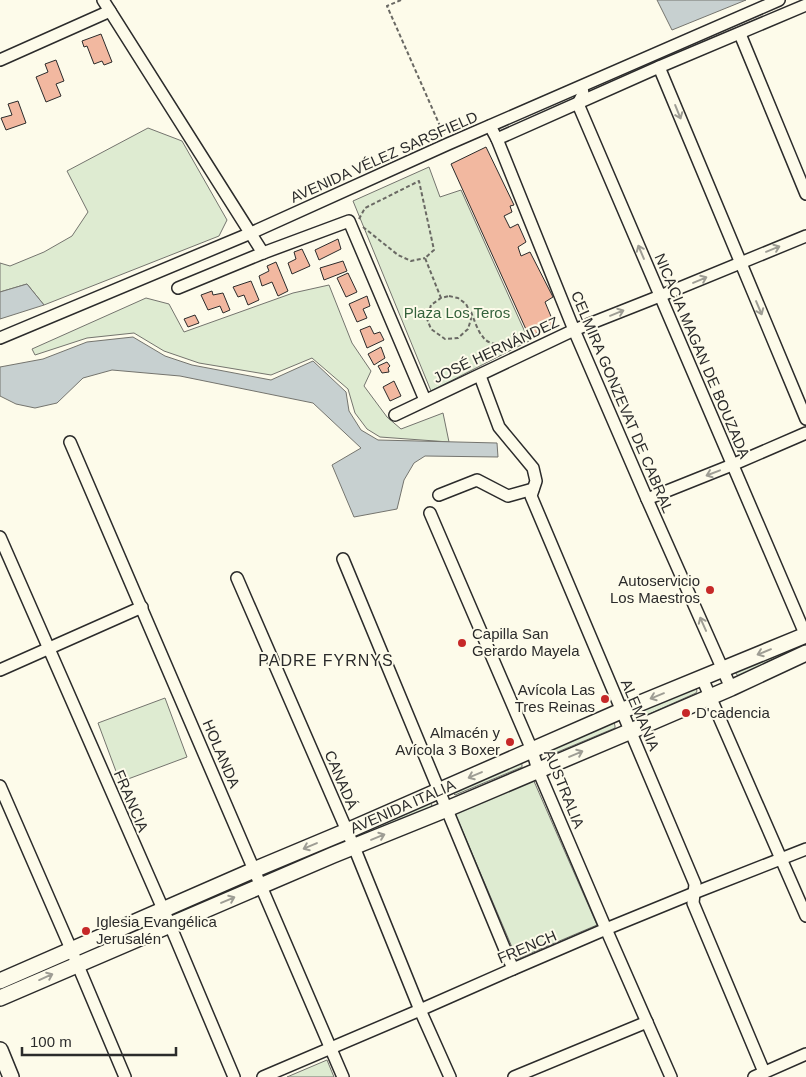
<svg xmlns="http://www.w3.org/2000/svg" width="806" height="1077" font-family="Helvetica,sans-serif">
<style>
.green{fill:#deebd1;stroke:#74746e}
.water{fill:#c7d0d0;stroke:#74746e}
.building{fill:#f2b8a0;stroke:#2b2b2b}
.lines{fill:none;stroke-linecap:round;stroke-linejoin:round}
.minor-casing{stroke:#2b2b2b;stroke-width:14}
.major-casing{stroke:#2b2b2b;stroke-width:18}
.path{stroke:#6a6964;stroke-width:2;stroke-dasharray:4 2.5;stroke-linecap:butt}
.minor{stroke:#fdfbea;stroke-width:11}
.major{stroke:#fdfbea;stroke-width:15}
.oneway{stroke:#9e9d94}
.poi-dot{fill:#c62828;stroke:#fdfbea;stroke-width:2}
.labels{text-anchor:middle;stroke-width:4;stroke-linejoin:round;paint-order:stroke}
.street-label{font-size:15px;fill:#2b2b2b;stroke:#fdfbea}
.park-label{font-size:15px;fill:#34623c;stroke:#fdfbea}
.poi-label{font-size:15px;fill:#2b2b2b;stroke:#fdfbea;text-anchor:end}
.neighbourhood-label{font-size:16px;letter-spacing:1px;fill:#2b2b2b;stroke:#fdfbea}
</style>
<rect width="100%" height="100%" fill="#fdfbea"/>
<g class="green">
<path d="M148,128L182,141L227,220L219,236L44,305L27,284L0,292V263L10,266L44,252L72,236L88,212L67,171Z"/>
<path d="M429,167L440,197L461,190L529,341L431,391L353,201Z"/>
<path d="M329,285L352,343L371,371L364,386L387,417L401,429L443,413L449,442L380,437L367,429L355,413L348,389L312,358L271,375L199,363L164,351L134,333L87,338L35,355L32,349L146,298L169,304L184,332L293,293Z"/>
<path d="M799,644L801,648L800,650L738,676L735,672L736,670Z"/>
<path d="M696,688L697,691L696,693L640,718L637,714V712Z"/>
<path d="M165,698L187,757L120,782L98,723Z"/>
<path d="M611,722H614L615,726V728L548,756L546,755L545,751Z"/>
<path d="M521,761L522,765V767L455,795L452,792Z"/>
<path d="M533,779L597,925L517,959L454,811Z"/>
<path d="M430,802L432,805L431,807L362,836L359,833Z"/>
<path d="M337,840L339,844L338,846L270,875L267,871Z"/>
<path d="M246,880L247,884L246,886L179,914L176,911Z"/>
<path d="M152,920L153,924V925L86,954L83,951Z"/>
<path d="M327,1060L334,1077H287Z"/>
</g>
<g class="water">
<path d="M657,0H746L672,30Z"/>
<path d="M27,284L44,305L0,319V292Z"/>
<path d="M133,337L165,356L192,365L271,380L313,361L346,392L349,411L361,430L378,440L497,443L498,457L425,456L414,463L404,480L397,509L354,517L332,465L361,448L313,403L180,376L112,370L83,378L57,403L35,408L16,404L0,396V367L43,359L87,342Z"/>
</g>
<g class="building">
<path d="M101,34L112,62L104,65L102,61L94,64L87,46L84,47L82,41Z"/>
<path d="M56,60L64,81L56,84L61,96L46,102L36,77L48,72L45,64Z"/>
<path d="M18,101L26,123L6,130L1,118L12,115L8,104Z"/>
<path d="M486,147L514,205L510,206L512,212L504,216L510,228L518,224L526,242L518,247L521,256L530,252L553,297L545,302L555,326L529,336L451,164Z"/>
<path d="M338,239L341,249L319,260L315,250Z"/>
<path d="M302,249L310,266L292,274L288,263L296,259L294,252Z"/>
<path d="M343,261L347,271L324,280L320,268Z"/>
<path d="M276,262L288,291L278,296L272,282L262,286L259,276L269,271L267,266Z"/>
<path d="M348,273L357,292L346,297L337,278Z"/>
<path d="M251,281L259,300L248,305L244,295L238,297L233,287Z"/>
<path d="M212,291L213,295L223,293L230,310L223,313L220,306L208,310L201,295Z"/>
<path d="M367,296L370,306L363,309L367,318L357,322L349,304Z"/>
<path d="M195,315L199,323L188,327L184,319Z"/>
<path d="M370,326L374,334L380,332L384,340L367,348L360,330Z"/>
<path d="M381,347L385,358L374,365L368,354Z"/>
<path d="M387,362L390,366L388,368L389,372L382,373L378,366Z"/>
<path d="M394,381L401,396L390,401L383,387Z"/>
</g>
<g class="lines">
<g class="minor-casing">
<g id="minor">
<path d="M103,0L263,253"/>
<path d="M740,34L806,194"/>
<path d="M0,60L110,11"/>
<path d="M659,67L806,419"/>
<path d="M582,87L583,94L578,104L806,636"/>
<path d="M490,126L497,139L574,330L647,499L731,688"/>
<path d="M497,139L659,67L806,5"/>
<path d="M178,288L263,253L349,221L425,400"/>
<path d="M0,338L251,233L448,144L779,0"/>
<path d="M480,376L499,427L533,468L536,481L531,496L695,884L693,903L764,1072"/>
<path d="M395,415L574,330L660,296L806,236"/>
<path d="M70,442L343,1077"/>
<path d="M439,495L477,480L508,496L533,489"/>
<path d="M647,499L732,465L806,433"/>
<path d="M430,513L532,750L538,770L606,929L671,1077"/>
<path d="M0,537L170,925L234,1077"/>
<path d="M343,559L513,969"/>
<path d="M237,578L354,847L420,1010L450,1077"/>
<path d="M0,670L142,607"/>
<path d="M702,678L806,916"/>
<path d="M0,786L71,949L125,1077"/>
<path d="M263,1077L420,1010L513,969L606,929L694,893L806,849"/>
<path d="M514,1077L647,1022"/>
<path d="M754,1077L806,1054"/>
</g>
</g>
<g class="major-casing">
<g id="major">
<path id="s1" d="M0,981L254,870L347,831L621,711L806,635"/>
<path d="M0,998L333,855L447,809L631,731L731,688L806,653"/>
<path d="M0,1050L11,1077"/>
</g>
</g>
<g class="path">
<path d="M401,0L387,6L444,135"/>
<path d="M359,219L365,208L419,181L434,250L425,258L441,298"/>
<path d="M363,227L398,255L411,261L425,258"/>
<path d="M449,296L458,298L466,304L469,310L471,319L468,329L458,338L445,339L431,329L427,319L431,305L441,298Z"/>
<path d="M471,312C474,319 478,332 483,337C489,346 503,345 512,341L514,346"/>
</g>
<use href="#minor" class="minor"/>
<use href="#major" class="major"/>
</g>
<defs><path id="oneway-shaft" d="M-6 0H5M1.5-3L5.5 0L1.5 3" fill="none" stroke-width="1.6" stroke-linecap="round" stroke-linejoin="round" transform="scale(1.25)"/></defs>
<g class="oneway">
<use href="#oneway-shaft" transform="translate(678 112) rotate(68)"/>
<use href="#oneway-shaft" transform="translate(773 249) rotate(-22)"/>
<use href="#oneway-shaft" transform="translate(641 252) rotate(-113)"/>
<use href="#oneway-shaft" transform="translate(700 280) rotate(-23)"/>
<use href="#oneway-shaft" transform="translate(759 308) rotate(67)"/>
<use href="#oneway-shaft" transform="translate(617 313) rotate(-22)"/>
<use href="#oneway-shaft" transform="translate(713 473) rotate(159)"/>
<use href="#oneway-shaft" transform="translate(703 624) rotate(-114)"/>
<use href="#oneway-shaft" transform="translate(764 652) rotate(158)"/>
<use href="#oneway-shaft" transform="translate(657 696) rotate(158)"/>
<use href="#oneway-shaft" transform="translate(576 754) rotate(-23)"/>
<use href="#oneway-shaft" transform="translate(475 775) rotate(157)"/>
<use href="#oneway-shaft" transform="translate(378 837) rotate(-22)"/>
<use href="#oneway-shaft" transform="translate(310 846) rotate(157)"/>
<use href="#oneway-shaft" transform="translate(228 900) rotate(-23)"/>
<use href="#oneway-shaft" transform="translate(46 977) rotate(-24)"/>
</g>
<g class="poi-dot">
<circle cx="710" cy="590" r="5"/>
<circle cx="462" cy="643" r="5"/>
<circle cx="605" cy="699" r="5"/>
<circle cx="686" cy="713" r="5"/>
<circle cx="510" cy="742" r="5"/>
<circle cx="86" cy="931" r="5"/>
</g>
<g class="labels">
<g class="street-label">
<text transform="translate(384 157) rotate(-24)" y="5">AVENIDA VÉLEZ SARSFIELD</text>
<text transform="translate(496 350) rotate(-25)" y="5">JOSÉ HERNÁNDEZ</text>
<text transform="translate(702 356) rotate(67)" y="5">NICACIA MAGAN DE BOUZADA</text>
<text transform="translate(622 402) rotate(67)" y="5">CELMIRA GONZEVAT DE CABRAL</text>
<text transform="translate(640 715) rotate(67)" y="5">ALEMANIA</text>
<text transform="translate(221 754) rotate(67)" y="5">HOLANDA</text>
<text transform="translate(341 780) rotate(67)" y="5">CANADÁ</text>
<text transform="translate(564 789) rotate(68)" y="5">AUSTRALIA</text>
<text transform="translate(131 801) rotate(67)" y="5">FRANCIA</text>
<text dy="5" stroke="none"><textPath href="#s1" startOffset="439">AVENIDA ITALIA</textPath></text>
<text transform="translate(527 947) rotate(-23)" y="5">FRENCH</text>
</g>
<g class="park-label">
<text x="457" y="318">Plaza Los Teros</text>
</g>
<g class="poi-label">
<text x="700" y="586">Autoservicio<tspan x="700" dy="17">Los Maestros</tspan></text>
<text x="472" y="639" text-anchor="start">Capilla San<tspan x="472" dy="17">Gerardo Mayela</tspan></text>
<text x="595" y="695">Avícola Las<tspan x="595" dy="17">Tres Reinas</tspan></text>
<text x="696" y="718" text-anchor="start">D'cadencia</text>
<text x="500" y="738">Almacén y<tspan x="500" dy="17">Avícola 3 Boxer</tspan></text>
<text x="96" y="927" text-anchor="start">Iglesia Evangélica<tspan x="96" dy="17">Jerusalén</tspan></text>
</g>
<g class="neighbourhood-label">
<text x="326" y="666">PADRE FYRNYS</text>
</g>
</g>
<path d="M22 1047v8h154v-8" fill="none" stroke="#2b2b2b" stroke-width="2.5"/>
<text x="30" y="1047" font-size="15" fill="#2b2b2b" stroke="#fdfbea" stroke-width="4" paint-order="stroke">100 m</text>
</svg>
